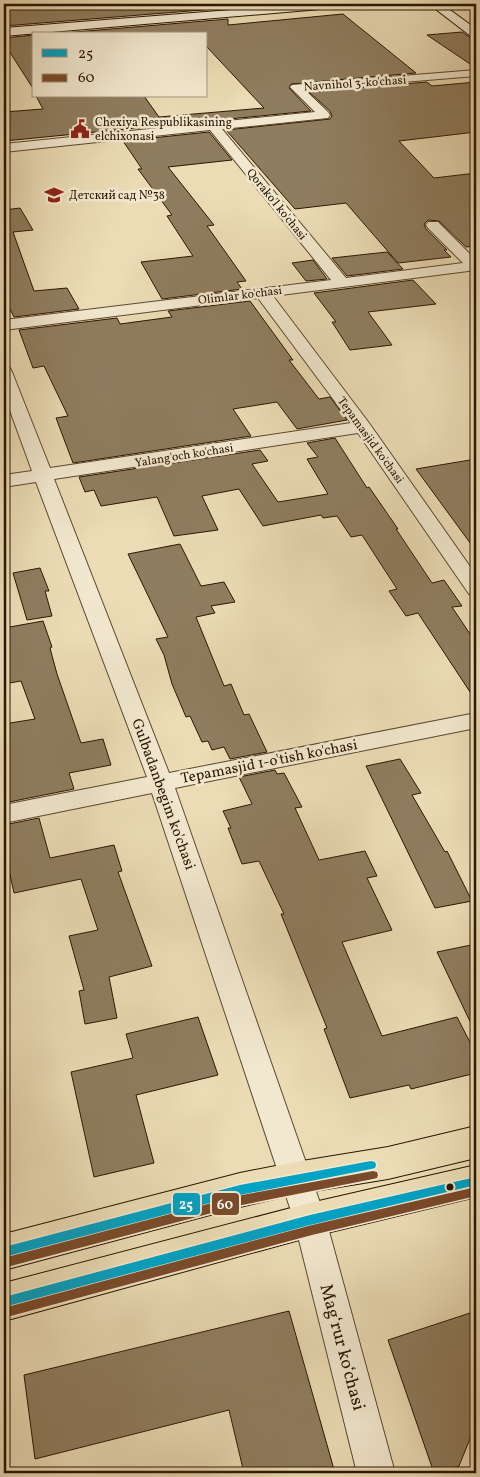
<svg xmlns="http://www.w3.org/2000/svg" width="480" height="1477" font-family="Vollkorn,serif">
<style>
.building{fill:#8f7d5f;stroke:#2b1601}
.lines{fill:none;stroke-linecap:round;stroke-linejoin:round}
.street-casing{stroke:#5b482e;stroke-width:2}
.secondary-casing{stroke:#2b1601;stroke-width:2}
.primary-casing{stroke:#2b1601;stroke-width:2}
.street{fill:#f2e8cf;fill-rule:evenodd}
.secondary{fill:#f2e8cf;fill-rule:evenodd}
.primary{fill:#ebdcb5;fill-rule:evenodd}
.bus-1-casing{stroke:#f2e8cf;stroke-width:3}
.bus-2-casing{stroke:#f2e8cf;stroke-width:3}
.bus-1{fill:#02a2c4;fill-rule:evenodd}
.bus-2{fill:#7a4b2a;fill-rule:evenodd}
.bus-dot{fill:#2b1601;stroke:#f2e8cf;stroke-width:2}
.labels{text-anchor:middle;stroke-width:5;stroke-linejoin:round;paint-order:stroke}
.far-street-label{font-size:12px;fill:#2b1601;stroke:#f2e8cf}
.far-poi-label{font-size:12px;fill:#2b1601;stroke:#f2e8cf;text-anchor:start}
.street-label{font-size:15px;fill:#2b1601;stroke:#f2e8cf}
.near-street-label{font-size:18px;fill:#2b1601;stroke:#f2e8cf}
.line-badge{stroke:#f2e8cf;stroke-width:2}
.badge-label{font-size:14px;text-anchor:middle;font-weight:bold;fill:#fff}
</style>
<rect width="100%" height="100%" fill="#ebdcb5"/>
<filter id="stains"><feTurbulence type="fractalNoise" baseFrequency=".004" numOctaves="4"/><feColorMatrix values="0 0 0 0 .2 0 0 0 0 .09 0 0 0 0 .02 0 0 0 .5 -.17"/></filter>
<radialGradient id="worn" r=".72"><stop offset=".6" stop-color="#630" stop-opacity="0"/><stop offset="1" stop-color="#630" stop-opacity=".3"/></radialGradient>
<g class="building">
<path d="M68,4H227V8L4,26V9Z"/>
<path d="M343,14L416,73L291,84L289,88L311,111L4,141V112L43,109L36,96H144L159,117L264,108L206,46V34H52L228,19V25Z"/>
<path d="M462,32L471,38L476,40V68L427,35Z"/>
<path d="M34,35V90L4,43V38Z"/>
<path d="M427,82L432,86L476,82V132L399,141L434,178L476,173V246L466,247L439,221L428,220L424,224L426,229L447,250H444L451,257L398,263L346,203L295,209L226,130L330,119L332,116L330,111L309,92Z"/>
<path d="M209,132L232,160L168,167L214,225L207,226L246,281L237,282L242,289L162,299L141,262L193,256L167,216L172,215L138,169H142L123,141Z"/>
<path d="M20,208L33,230L13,232L34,291L67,288L79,309L14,317L10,309H4V210Z"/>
<path d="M387,252L403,269L347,276L332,258Z"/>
<path d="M313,260L327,279L306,281L292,263Z"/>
<path d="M413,280L436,304L368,312L392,345L350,350L332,322H336L314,293Z"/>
<path d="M250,301L293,360H289L319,399L330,397L347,420L297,429L277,402L233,409L251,436L73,463L56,418L68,416L44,366L33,368L19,330L117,318L120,324L172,317L168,311Z"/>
<path d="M335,438L367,488L369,487L398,529H396L432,583L444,580L462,606L452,607L476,643V701L418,613L406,616L389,591L397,589L362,535L351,537L337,516L323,518L321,515L263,526L239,489L202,496L218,530L174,536L157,497L101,506L94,490L85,492L79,477L260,450L268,461L252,464L278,502L328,494L307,459L318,457L307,443Z"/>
<path d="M476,459V551L416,469Z"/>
<path d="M180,544L201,586L224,582L235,602L211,606L215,613L196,617L224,686L231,684L244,715L249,714L267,752L230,759L224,747L212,750L208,741L202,742L190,716L186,717L172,684L164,655L156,639L168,637L128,554Z"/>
<path d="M40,568L49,591H45L52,616L27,620L13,573Z"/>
<path d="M43,621L52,647L50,648L57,674L81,743L103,739L111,765L69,773L74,789L4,803V760L8,759L4,740V724L35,719L21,681L4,684V628Z"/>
<path d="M400,759L421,793L412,795L445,852L447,851L472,901L435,908L366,766Z"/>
<path d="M275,770L277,774L284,773L302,807L295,808L319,860L365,851L377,876L367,878L392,930L342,942L382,1036L457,1017L476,1054V1073L411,1089L409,1085L350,1098L324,1029L327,1028L281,914H284L259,861L242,864L228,828H231L223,811L252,804L239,777Z"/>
<path d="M39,818L50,858L114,845L122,871L118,872L152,966L109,977L117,1018L85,1024L79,991L84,990L69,936L98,930L81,879L14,893L4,847V825Z"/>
<path d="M476,944V1034L437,952Z"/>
<path d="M198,1017L218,1075L136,1095L154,1163L94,1177L71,1072L133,1058L126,1034Z"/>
<path d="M289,1311L335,1473H244L229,1410L35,1459L24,1375Z"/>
<path d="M476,1311V1424L459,1466L440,1473H434L388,1340Z"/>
</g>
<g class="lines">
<g class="street-casing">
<path id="street" d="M476,70V76L305,90L328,112L330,115L328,118L222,129L346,278L463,263L428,228L426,225L428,222H438L476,260V270L273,296L369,423L476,575V596L469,594L358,433L54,479L169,773L476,713V728L175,788L326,1220L395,1473H357L294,1220L152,793L4,823V805L147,777L36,482L4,487V475L32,471L4,394V367L10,368L12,372L50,468L351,423L258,298L4,330V320L331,280L210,130L4,152V144L315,112L290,87L292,85Z"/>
</g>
<g class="secondary-casing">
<g id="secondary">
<path d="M305,4H350L344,7L4,36V28Z"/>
<path d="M429,4H442L476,29V38L472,37Z"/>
</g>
</g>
<g class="primary-casing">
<g id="primary">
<path d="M476,1126V1158L388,1179L296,1194L240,1207L4,1270V1234L240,1173L296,1162L388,1147Z"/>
<path d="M476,1165V1197L310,1237L4,1321V1283L310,1203Z"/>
</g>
</g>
<use href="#street" class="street"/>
<use href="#secondary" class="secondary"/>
<use href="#primary" class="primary"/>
<g class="bus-1-casing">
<g id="bus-1">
<path d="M371,1161L375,1162L376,1165L375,1168L371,1169L240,1195L4,1257V1247L240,1185Z"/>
<path d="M476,1177V1185L310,1225L4,1307V1297L310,1215Z"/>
</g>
</g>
<g class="bus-2-casing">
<g id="bus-2">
<path d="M373,1171L377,1172L378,1175L377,1178L373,1179L242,1205L7,1267L4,1266V1258L7,1257L242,1195Z"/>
<path d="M476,1187V1196L312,1235L7,1317L4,1316V1308L7,1307L312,1225Z"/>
</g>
</g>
<use href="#bus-1" class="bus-1"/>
<use href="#bus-2" class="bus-2"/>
</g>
<defs>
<g id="civic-bare" transform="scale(1.5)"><path d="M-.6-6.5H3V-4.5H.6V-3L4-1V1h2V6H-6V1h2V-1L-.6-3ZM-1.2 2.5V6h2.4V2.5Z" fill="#8f2418" stroke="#f2e8cf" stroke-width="2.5" paint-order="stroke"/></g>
<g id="school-bare" transform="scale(1.5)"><path d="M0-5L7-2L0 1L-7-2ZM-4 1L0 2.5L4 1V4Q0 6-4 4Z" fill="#8f2418" stroke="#f2e8cf" stroke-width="2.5" paint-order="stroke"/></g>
</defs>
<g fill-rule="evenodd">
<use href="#civic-bare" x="80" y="129"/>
<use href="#school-bare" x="54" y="195"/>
</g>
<circle class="bus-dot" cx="450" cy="1187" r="4.5"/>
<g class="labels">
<g class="far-street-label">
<text transform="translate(355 83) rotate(-4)" y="4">Navnihol 3-ko'chasi</text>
<text transform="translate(277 204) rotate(51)" y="4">Qorako'l ko'chasi</text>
<text transform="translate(240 295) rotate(-7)" y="4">Olimlar ko'chasi</text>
<text transform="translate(371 440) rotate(54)" y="4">Tepamasjid ko'chasi</text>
<text transform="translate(184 455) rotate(-9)" y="4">Yalang'och ko'chasi</text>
</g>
<g class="far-poi-label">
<text x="95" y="126">Chexiya Respublikasining<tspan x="95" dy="14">elchixonasi</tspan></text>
<text x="69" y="199">Детский сад №38</text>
</g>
<g class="street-label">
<text transform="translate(269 761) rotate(-11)" y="5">Tepamasjid 1-o'tish ko'chasi</text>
<text transform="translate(164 794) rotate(70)" y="5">Gulbadanbegim ko'chasi</text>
</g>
<g class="near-street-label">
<text transform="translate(343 1347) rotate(75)" y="6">Magʻrur koʻchasi</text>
</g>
</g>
<g class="line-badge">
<rect x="172" y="1192" width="29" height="24" rx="5" fill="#02a2c4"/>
<rect x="211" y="1192" width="29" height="24" rx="5" fill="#7a4b2a"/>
</g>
<g class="badge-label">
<text x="186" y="1209">25</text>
<text x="225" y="1209">60</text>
</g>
<rect width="480" height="1477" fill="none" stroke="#ebdcb5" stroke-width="20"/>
<rect x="5" y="5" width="470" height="1467" fill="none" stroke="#2b1601" stroke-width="2.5"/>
<rect x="10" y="10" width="460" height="1457" fill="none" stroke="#2b1601"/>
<rect x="32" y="32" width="175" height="65" fill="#f2e8cf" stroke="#a2947d"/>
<rect x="42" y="49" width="25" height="8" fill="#02a2c4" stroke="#a2947d"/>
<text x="78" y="58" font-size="15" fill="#2b1601">25</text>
<rect x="42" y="74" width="25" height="8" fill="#7a4b2a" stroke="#a2947d"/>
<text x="78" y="82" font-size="15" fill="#2b1601">60</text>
<rect width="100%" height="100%" filter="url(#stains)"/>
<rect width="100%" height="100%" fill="url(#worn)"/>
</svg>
